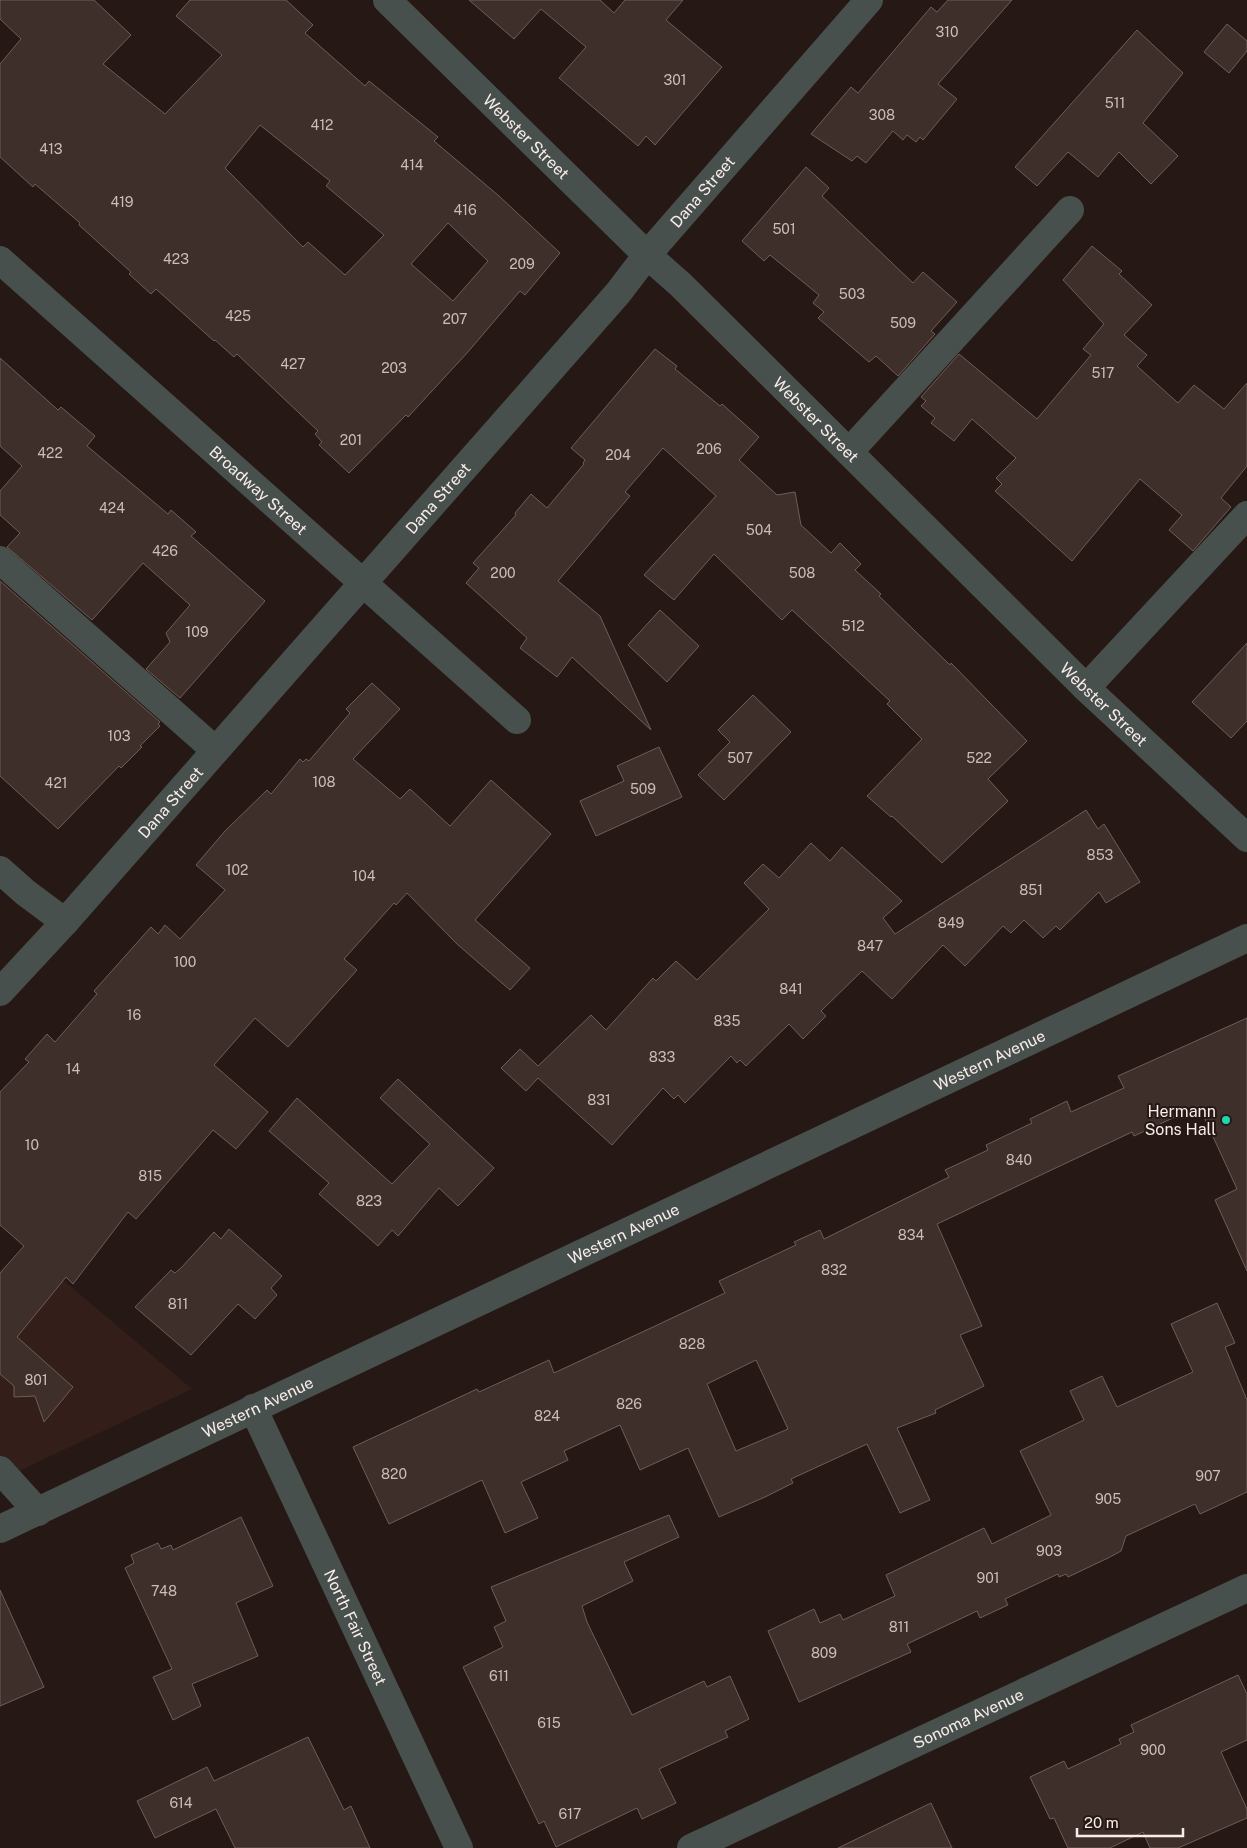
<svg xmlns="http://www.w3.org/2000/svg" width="1247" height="1848" font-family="'Public Sans',sans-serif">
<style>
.built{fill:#331e19}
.building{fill:#3f2f2b;stroke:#6f5d59;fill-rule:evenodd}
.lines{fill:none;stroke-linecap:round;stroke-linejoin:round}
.minor{stroke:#48504d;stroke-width:28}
.poi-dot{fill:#23d5af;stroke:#261814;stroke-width:2}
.labels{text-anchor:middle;stroke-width:4;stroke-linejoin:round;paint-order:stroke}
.number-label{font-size:14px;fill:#cabeba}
.street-label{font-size:16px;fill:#f8edea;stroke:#261814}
.poi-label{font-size:16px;fill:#f8edea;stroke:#261814;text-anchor:end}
</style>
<rect width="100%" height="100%" fill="#261814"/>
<path class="built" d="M44,1264L192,1389L0,1480V1315Z"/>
<g class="building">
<path d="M0,0H94L131,35L103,64L165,114L222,55L176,16L190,0H286L313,25L305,33L365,86L369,81L438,137L434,141L499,196L560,253L525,295L520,291L467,353L408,417L406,415L349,473L319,445L322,442L315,434L318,431L237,354L234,357L215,340L214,341L156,289L151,294L129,274L131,272L79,225L80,223L35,184L33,187L0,157V64L21,39L0,19ZM260,125L330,181L326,186L384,235L345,275L308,242L303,247L225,168ZM448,223L488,261L453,301L411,264Z"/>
<path d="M469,0H600L614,13L625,0H683L666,20L722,67L655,145L646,136L638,146L559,78L586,47L541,9L514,39Z"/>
<path d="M948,0H1012L938,84L957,99L923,140L920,137L916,142L907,135L903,140L893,131L866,163L857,156L852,161L811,134L851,87L858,93L931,7L937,12Z"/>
<path d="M1227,24L1247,41V51L1229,73L1204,52Z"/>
<path d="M1137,30L1183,73L1143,123L1178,156L1151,184L1119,152L1098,177L1068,152L1037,186L1015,167Z"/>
<path d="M806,167L829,188L822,196L913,283L923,272L957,302L931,331L935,334L898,376L876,356L869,362L818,318L824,312L813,303L819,295L770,255L764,261L742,241Z"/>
<path d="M1092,246L1122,271L1119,274L1152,305L1124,335L1147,355L1137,366L1178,403L1194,385L1224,409L1247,383V466L1221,498L1231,507L1193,551L1169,530L1182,515L1140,479L1072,561L995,491L1002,484L996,478L1016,458L972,419L954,441L931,423L935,418L921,406L926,401L921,397L959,354L1037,419L1091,355L1083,349L1104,324L1063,280Z"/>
<path d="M655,349L677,366L675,369L720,406L722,404L759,437L739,460L777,495L795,492L801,525L831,553L840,543L861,564L855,570L881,594L879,596L950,665L951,663L1027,741L988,779L1008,801L942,863L892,816L891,817L867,796L922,739L887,704L890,701L792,610L782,620L714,554L674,600L644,575L716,496L663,448L625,492L630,496L558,581L600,616L651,730L572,657L557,677L520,648L527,638L466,583L479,568L473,563L516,515L515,513L531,494L547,508L584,464L583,463L585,460L571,448Z"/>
<path d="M0,358L58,410L61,407L95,436L87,446L168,514L171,510L196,532L191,536L265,601L180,698L146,669L170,642L166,633L190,605L143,563L92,620L7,547L20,533L0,515V491L22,466L0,446Z"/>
<path d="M0,581L160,722L158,724L160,726L140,746L142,747L121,768L119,766L58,829L0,776Z"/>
<path d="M660,610L699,646L667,682L628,645Z"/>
<path d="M1247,643V721L1231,738L1192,702Z"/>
<path d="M372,683L400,709L353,759L400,799L410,789L450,826L491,780L551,834L475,920L530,968L510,990L457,944L407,893L396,905L394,903L344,959L357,970L288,1047L255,1018L214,1065L268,1112L236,1149L213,1130L136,1219L128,1212L73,1284L66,1277L17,1337L73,1387L44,1422L35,1396L14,1397V1386L0,1374V1273L24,1246L0,1225V1092L29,1062L25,1059L47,1034L55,1042L97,994L94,991L151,927L158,934L165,925L180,939L225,890L196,865L225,831L267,790L271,794L300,759L303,762L306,759L309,761L350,713L346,709Z"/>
<path d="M753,695L791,732L724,800L698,775L730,742L718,730Z"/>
<path d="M659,747L682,797L596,836L580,801L624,781L617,766Z"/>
<path d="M1086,810L1098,829L1104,824L1140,882L1106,903L1099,892L1060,930L1056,926L1043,938L1024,920L1011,933L1003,926L965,966L943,945L892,999L862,971L821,1011L826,1016L803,1039L789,1024L746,1066L740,1060L737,1063L731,1056L685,1103L678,1095L674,1099L663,1088L612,1145L538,1078L526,1091L501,1068L520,1049L538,1066L591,1015L606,1030L653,978L656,981L676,961L697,980L769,909L744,883L763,864L779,878L811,843L830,861L842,847L902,901L883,918L895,934Z"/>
<path d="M1247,1018V1271L1215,1200L1237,1189L1199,1106L1134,1136L1132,1132L937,1224L982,1326L960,1335L984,1386L935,1410L936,1413L897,1428L930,1500L900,1513L867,1444L791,1479L793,1483L765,1497L719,1517L688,1448L640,1470L620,1425L564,1451L568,1460L521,1482L538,1518L505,1533L482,1480L389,1524L353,1447L477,1389L479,1392L549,1360L554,1373L653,1327L725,1293L719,1281L796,1245L794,1242L820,1230L824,1239L949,1177L945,1170L988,1150L986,1145L1032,1123L1030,1119L1067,1101L1071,1112L1124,1088L1118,1076ZM756,1360L788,1429L736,1451L707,1384Z"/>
<path d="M398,1079L494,1168L458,1206L439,1188L398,1236L392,1230L378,1246L319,1194L329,1183L269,1131L297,1098L392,1184L430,1144L380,1098Z"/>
<path d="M229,1229L282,1276L271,1288L277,1295L255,1319L238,1304L191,1355L135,1307L171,1270L175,1273L181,1268L214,1232L221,1239Z"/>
<path d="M1217,1303L1235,1343L1225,1347L1247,1400V1492L1200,1514L1195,1504L1126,1536L1121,1551L1108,1558L1068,1577L1066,1574L1059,1577L1058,1574L1005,1599L1008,1605L980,1618L977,1611L907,1644L911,1652L799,1702L768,1631L814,1609L820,1623L840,1614L843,1620L895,1596L886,1575L984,1528L992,1544L1051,1515L1020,1451L1084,1420L1070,1391L1102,1376L1117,1407L1193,1372L1171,1324Z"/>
<path d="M669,1515L679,1537L624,1562L633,1581L582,1606L587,1622L632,1715L704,1681L707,1687L730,1676L749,1719L725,1731L728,1737L659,1769L676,1803L642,1819L637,1808L556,1847L544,1821L539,1824L463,1667L503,1647L494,1627L506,1621L491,1587Z"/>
<path d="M241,1517L273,1586L236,1603L258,1656L192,1684L201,1706L173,1720L153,1677L172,1669L125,1568L134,1563L131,1555L158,1543L161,1549L171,1545L173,1550Z"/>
<path d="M0,1590L44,1687L0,1706Z"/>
<path d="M1238,1675L1247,1694V1740L1221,1752L1247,1809V1818L1178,1848H1150L1143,1832L1110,1848H1068L1054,1818L1050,1819L1030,1777L1064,1761L1068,1769L1121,1744L1119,1739L1134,1732L1131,1725Z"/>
<path d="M308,1737L344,1810L351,1806L370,1848H235L216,1809L155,1838L137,1801L207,1767L214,1781Z"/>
<path d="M931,1803L952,1848H838Z"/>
</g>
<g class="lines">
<g class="minor">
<path id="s1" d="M387,0L647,255L681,285L1086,688L1247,838"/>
<path id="s2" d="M0,260L517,720"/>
<path d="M849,452L1070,210"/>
<path d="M0,560L215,750"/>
<path d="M1086,688L1247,515"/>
<path d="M0,870L26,893L65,922"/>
<path id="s3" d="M0,992L65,922L618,293L647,255L869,0"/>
<path id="s4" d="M253,1408L459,1848"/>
<path d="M0,1470L38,1512"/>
<path id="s5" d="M0,1529L1247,938"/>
<path id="s6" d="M691,1848L1247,1588"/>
</g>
</g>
<circle class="poi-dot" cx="1226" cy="1120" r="5"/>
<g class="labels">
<g class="number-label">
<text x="947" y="37">310</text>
<text x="675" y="85">301</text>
<text x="1115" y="108">511</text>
<text x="882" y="120">308</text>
<text x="322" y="130">412</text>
<text x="51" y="154">413</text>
<text x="412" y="170">414</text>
<text x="122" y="207">419</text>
<text x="465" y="215">416</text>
<text x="784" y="234">501</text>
<text x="176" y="264">423</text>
<text x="522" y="269">209</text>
<text x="852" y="299">503</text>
<text x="238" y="321">425</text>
<text x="455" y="324">207</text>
<text x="903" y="328">509</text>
<text x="293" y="369">427</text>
<text x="394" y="373">203</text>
<text x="1103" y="378">517</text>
<text x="351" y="445">201</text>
<text x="709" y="454">206</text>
<text x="50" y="458">422</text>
<text x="618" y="460">204</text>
<text x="112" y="513">424</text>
<text x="759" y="535">504</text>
<text x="165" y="556">426</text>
<text x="503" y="578">200</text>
<text x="802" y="578">508</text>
<text x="853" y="631">512</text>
<text x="197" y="637">109</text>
<text x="119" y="741">103</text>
<text x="740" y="763">507</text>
<text x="979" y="763">522</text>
<text x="324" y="787">108</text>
<text x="56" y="788">421</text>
<text x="643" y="794">509</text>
<text x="1100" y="860">853</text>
<text x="237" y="875">102</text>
<text x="364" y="881">104</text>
<text x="1031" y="895">851</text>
<text x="951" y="928">849</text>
<text x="870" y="951">847</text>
<text x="185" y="967">100</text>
<text x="791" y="994">841</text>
<text x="134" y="1020">16</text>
<text x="727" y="1026">835</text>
<text x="662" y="1062">833</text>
<text x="73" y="1074">14</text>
<text x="599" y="1105">831</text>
<text x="32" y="1150">10</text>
<text x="1019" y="1165">840</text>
<text x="150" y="1181">815</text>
<text x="369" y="1206">823</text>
<text x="911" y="1240">834</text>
<text x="834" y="1275">832</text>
<text x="178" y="1309">811</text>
<text x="692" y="1349">828</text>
<text x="36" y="1385">801</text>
<text x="629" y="1409">826</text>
<text x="547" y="1421">824</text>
<text x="394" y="1479">820</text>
<text x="1208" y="1481">907</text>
<text x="1108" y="1504">905</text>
<text x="1049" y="1556">903</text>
<text x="988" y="1583">901</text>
<text x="164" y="1596">748</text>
<text x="899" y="1632">811</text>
<text x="824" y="1658">809</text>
<text x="499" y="1681">611</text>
<text x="549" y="1728">615</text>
<text x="1153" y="1755">900</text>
<text x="181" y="1808">614</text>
<text x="570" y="1819">617</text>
</g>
<g class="street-label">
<text dy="6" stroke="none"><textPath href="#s1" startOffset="195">Webster Street</textPath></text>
<text dy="6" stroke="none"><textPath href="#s3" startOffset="1065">Dana Street</textPath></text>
<text dy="6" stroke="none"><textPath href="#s1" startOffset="600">Webster Street</textPath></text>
<text dy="6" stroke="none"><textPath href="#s2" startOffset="346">Broadway Street</textPath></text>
<text dy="6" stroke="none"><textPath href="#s3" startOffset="660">Dana Street</textPath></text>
<text dy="6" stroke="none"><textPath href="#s1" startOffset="1005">Webster Street</textPath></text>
<text dy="6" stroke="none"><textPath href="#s3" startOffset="255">Dana Street</textPath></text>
<text dy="6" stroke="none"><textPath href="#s5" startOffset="1095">Western Avenue</textPath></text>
<text dy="6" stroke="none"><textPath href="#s5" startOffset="690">Western Avenue</textPath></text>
<text dy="6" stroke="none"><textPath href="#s5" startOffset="285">Western Avenue</textPath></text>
<text dy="6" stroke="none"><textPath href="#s4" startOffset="242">North Fair Street</textPath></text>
<text dy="6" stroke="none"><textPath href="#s6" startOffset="306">Sonoma Avenue</textPath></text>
</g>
<g class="poi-label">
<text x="1216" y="1117">Hermann<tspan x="1216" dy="18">Sons Hall</tspan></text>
</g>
</g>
<path d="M1077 1828v8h106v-8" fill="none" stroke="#f8edea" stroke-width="2.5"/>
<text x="1084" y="1828" font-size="15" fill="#f8edea" stroke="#261814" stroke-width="4" paint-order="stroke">20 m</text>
</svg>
